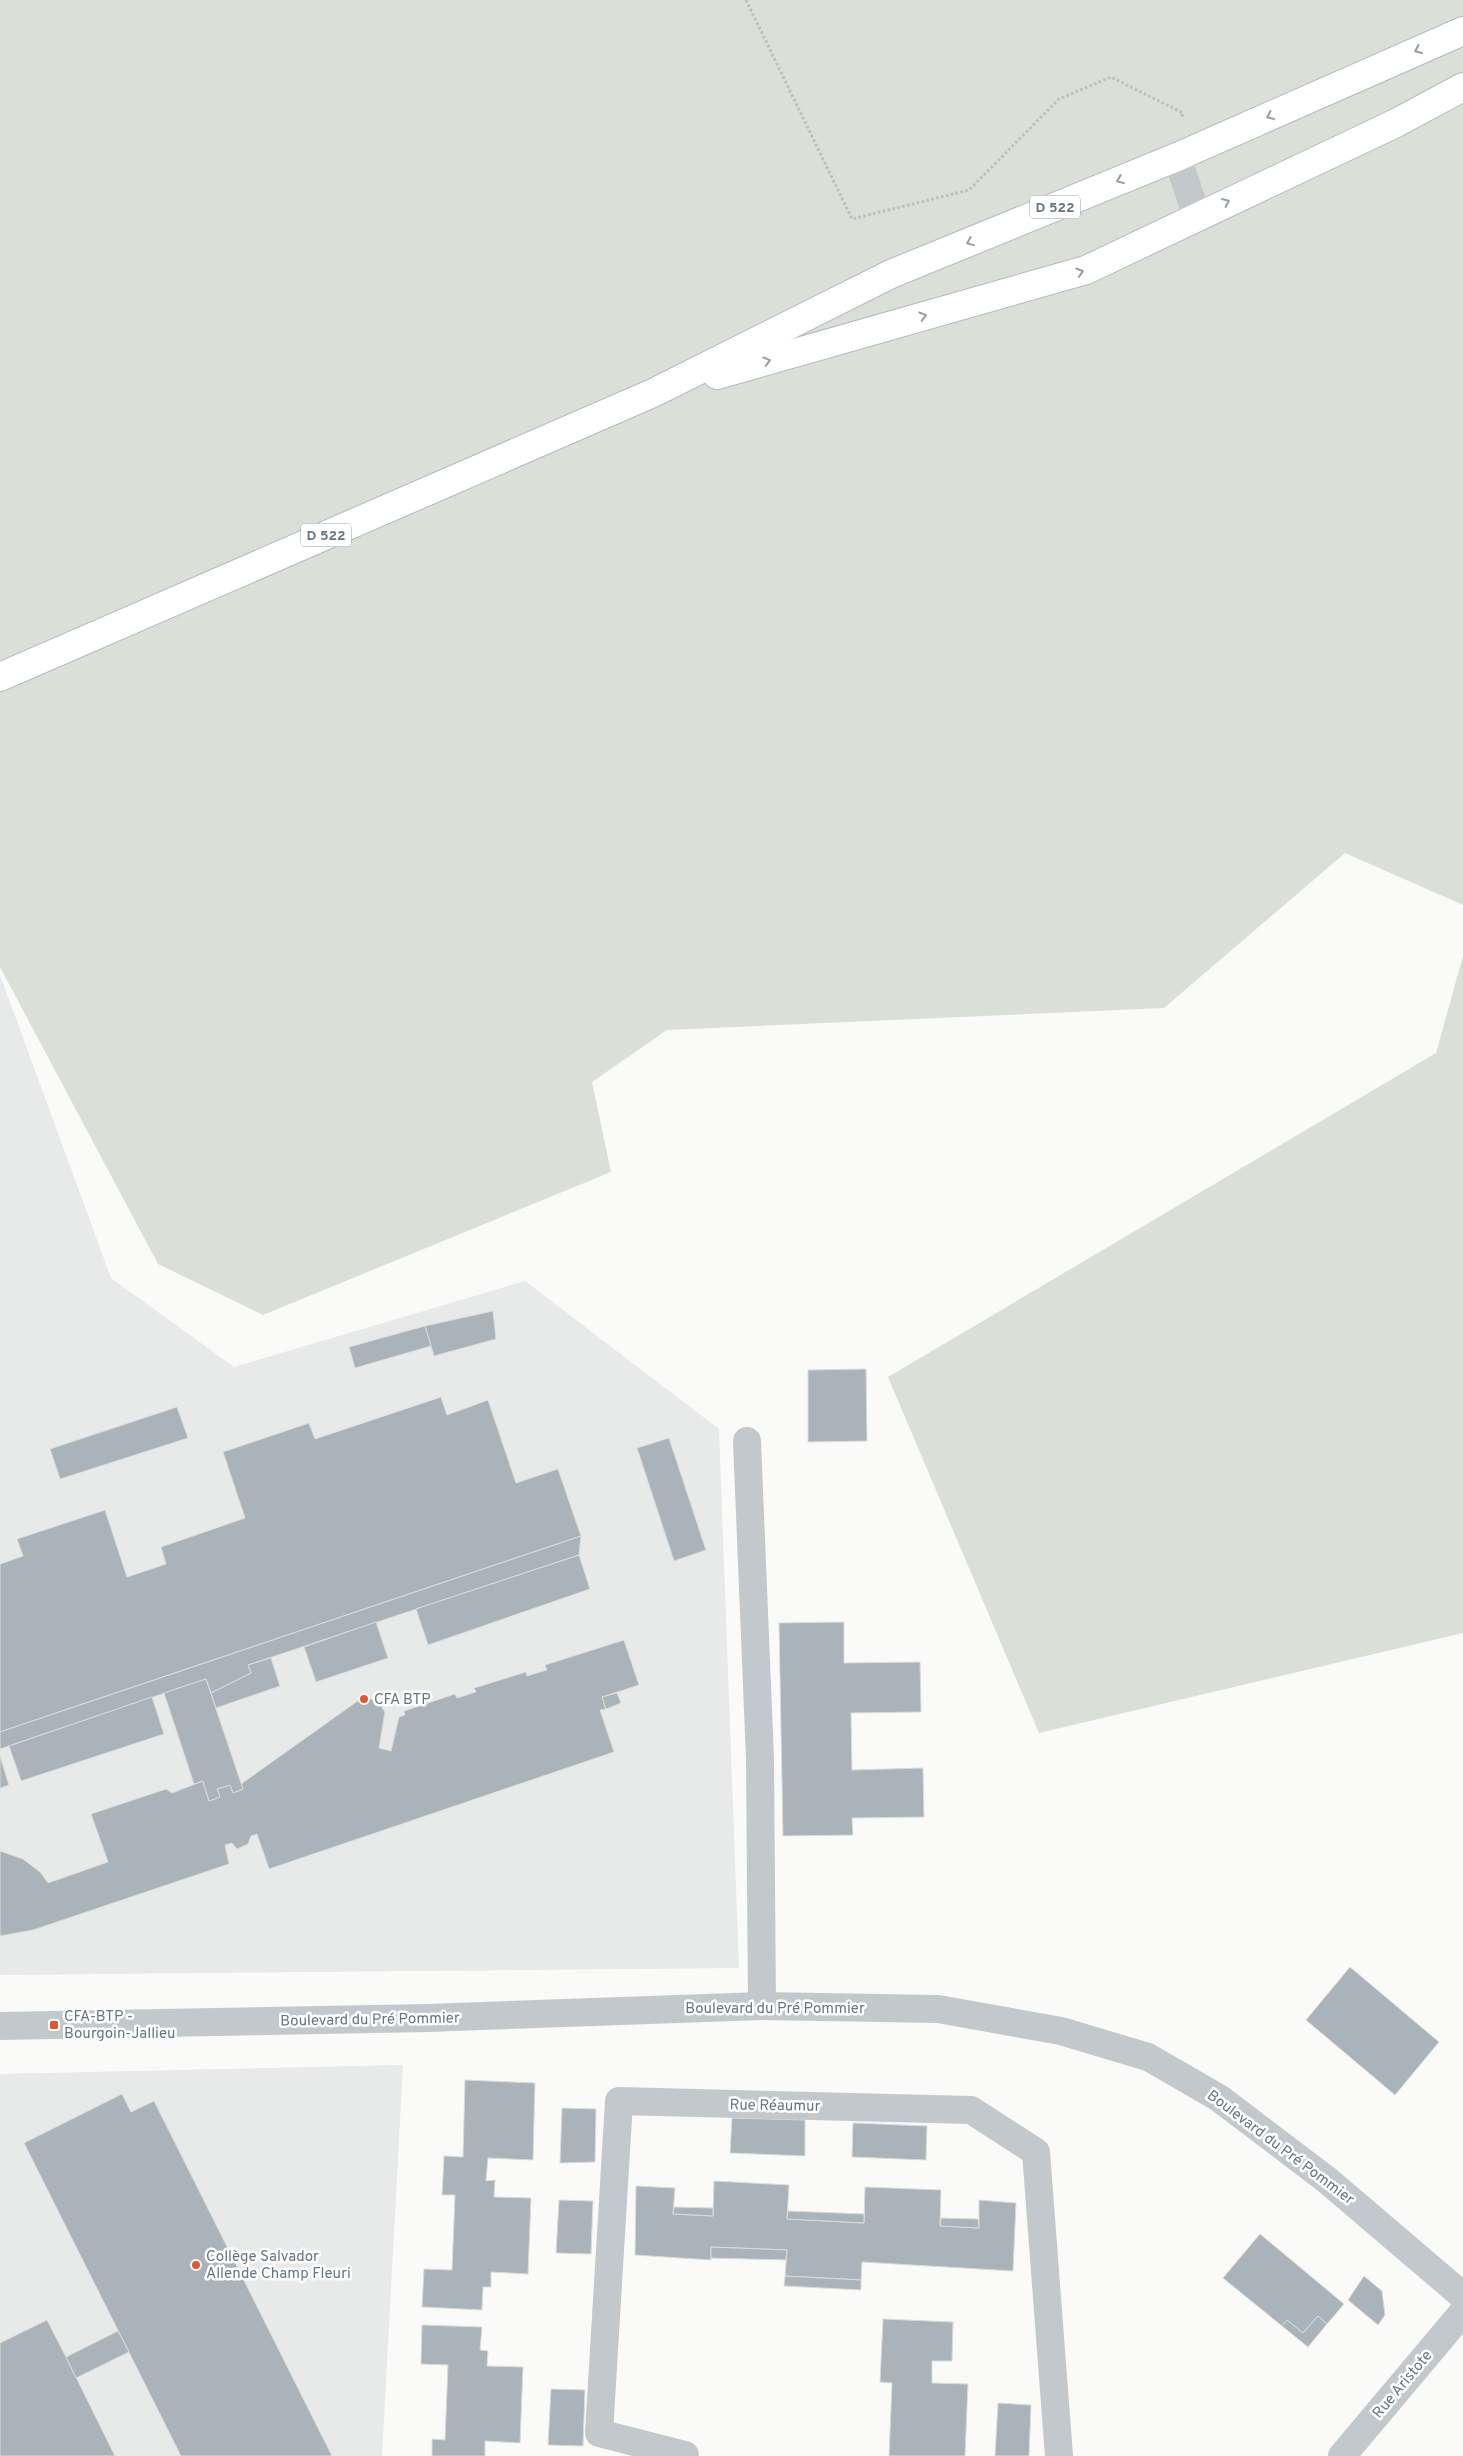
<svg xmlns="http://www.w3.org/2000/svg" width="1463" height="2456" font-family="Overpass,sans-serif">
<style>
.built{fill:#e8e9e9}
.green{fill:#dadfd7}
.building{fill:#aab3b9;stroke:#dcdcda}
.lines{fill:none;stroke-linecap:round;stroke-linejoin:round}
.major-casing{stroke:#b5babe;stroke-width:30}
.path{stroke:#bbbfc2;stroke-width:3;stroke-dasharray:2.5 2.5;stroke-linecap:butt}
.minor{stroke:#c3c8cc;stroke-width:28}
.major{stroke:#fff;stroke-width:28}
.oneway{stroke:#939fa8}
.poi-dot{fill:#e4572e;stroke:#fff;stroke-width:2}
.labels{text-anchor:middle;stroke-width:5;stroke-linejoin:round;paint-order:stroke}
.shield{fill:#fff;stroke:#939fa8;stroke-width:1}
.shield-label{font-size:14px;font-weight:bold;fill:#657683}
.poi-label{font-size:15px;fill:#657683;stroke:#fff;text-anchor:start}
.street-label{font-size:15px;fill:#657683;stroke:#fff}
</style>
<rect width="100%" height="100%" fill="#fafaf8"/>
<g class="built">
<path d="M0,975L111,1278L234,1367L525,1281L719,1429L739,1968L0,1975Z"/>
<path d="M403,2065L382,2456H0V2074Z"/>
</g>
<g class="green">
<path d="M0,0H1463V905L1345,853L1164,1008L667,1030L592,1082L611,1172L263,1315L158,1264L0,967Z"/>
<path d="M1463,956V1633L1039,1733L888,1377L1436,1053Z"/>
</g>
<g class="building">
<path d="M493,1311L496,1339L434,1356L425,1326Z"/>
<path d="M425,1326L431,1346L355,1368L349,1347Z"/>
<path d="M866,1369L867,1441L808,1442V1370Z"/>
<path d="M441,1397L447,1415L488,1400L516,1483L558,1469L581,1536L0,1732V1564L23,1556L17,1539L105,1510L127,1577L166,1564L161,1547L245,1518L223,1452L309,1423L315,1439Z"/>
<path d="M177,1407L188,1438L60,1479L50,1449Z"/>
<path d="M669,1438L706,1550L674,1561L637,1448Z"/>
<path d="M581,1536L579,1555L248,1665L251,1673L211,1693L206,1679L0,1749V1732Z"/>
<path d="M579,1555L590,1589L428,1645L416,1609Z"/>
<path d="M376,1622L388,1658L316,1682L304,1647Z"/>
<path d="M844,1622V1663L920,1662L921,1712L851,1713L852,1770L923,1768L924,1817L852,1818L853,1835L783,1836L779,1623Z"/>
<path d="M624,1640L639,1685L602,1697L606,1709L600,1710L614,1752L269,1869L257,1834L251,1836L248,1844L237,1849L232,1843L225,1845L229,1864L33,1930L0,1936V1851L23,1859L41,1873L48,1883L108,1862L91,1814L166,1789L172,1793L203,1781L209,1801L220,1797L217,1789L230,1785L233,1793L243,1789L241,1784L359,1700L369,1698L379,1703L385,1712L379,1748L391,1751L399,1717L405,1715L404,1711L455,1694L457,1698L476,1692L474,1688L526,1672L527,1676L547,1670L545,1665Z"/>
<path d="M271,1658L280,1686L216,1708L211,1693L251,1673L248,1665Z"/>
<path d="M206,1679L243,1789L233,1793L230,1785L217,1789L220,1797L209,1801L203,1781L194,1784L164,1693Z"/>
<path d="M617,1693L621,1703L606,1709L602,1697Z"/>
<path d="M152,1697L164,1734L21,1781L9,1746Z"/>
<path d="M0,1756L9,1785L0,1788Z"/>
<path d="M1350,1967L1439,2042L1395,2095L1306,2020Z"/>
<path d="M465,2080L535,2083L533,2160L488,2158L486,2181L495,2180L494,2197L531,2198L528,2274L491,2272V2287H483L482,2310L422,2307L424,2269L452,2270L455,2195H442L444,2156L463,2157Z"/>
<path d="M122,2094L131,2112L154,2101L332,2456H181L24,2143Z"/>
<path d="M562,2108L596,2109L595,2162L560,2163Z"/>
<path d="M732,2118L805,2120V2156L730,2153Z"/>
<path d="M853,2123L927,2126L926,2160L852,2157Z"/>
<path d="M714,2181L789,2185L787,2219L864,2223L865,2187L941,2190L940,2226L979,2228V2200L1016,2203L1013,2271L862,2262L861,2280L785,2276L787,2250L711,2247V2260L635,2255L636,2186L675,2188L673,2214L713,2216Z"/>
<path d="M559,2200L593,2201L591,2254L556,2253Z"/>
<path d="M674,2207L713,2208V2216L673,2214Z"/>
<path d="M788,2211L864,2214V2223L787,2219Z"/>
<path d="M941,2218L978,2219L979,2228L940,2226Z"/>
<path d="M1260,2234L1344,2304L1327,2324L1318,2316L1303,2333L1287,2320L1282,2326L1223,2278Z"/>
<path d="M711,2247L787,2250L786,2260L711,2258Z"/>
<path d="M785,2276L861,2280V2290L784,2286Z"/>
<path d="M1364,2276L1382,2291L1385,2315L1378,2325L1348,2300Z"/>
<path d="M1318,2316L1327,2324L1308,2347L1282,2326L1287,2320L1303,2333Z"/>
<path d="M883,2319L953,2322L952,2361H932V2383L968,2384L965,2456H889L892,2383L880,2382Z"/>
<path d="M47,2320L66,2357L115,2456H0V2343Z"/>
<path d="M422,2325L482,2327L480,2350L488,2351L487,2366L523,2367L520,2443L485,2441V2456H432V2439L445,2440L448,2365L421,2364Z"/>
<path d="M118,2331L129,2352L76,2378L66,2357Z"/>
<path d="M551,2389L585,2390L583,2446L548,2445Z"/>
<path d="M998,2403L1031,2405L1029,2456H995Z"/>
</g>
<g class="lines">
<g class="major-casing">
<g id="major">
<path d="M717,375L1086,270L1396,123L1463,87"/>
<path d="M0,677L653,393L891,274L1177,157L1463,31"/>
</g>
</g>
<path class="path" d="M746,0L852,219L969,190L1059,99L1111,77L1183,113L1182,117"/>
<g class="minor">
<path d="M1177,157L1197,216"/>
<path d="M747,1441L760,1759L762,2006"/>
<path d="M0,2026L427,2018L762,2006L938,2009L1061,2031L1148,2057L1219,2098L1327,2180L1463,2296"/>
<path d="M685,2455L599,2433L619,2101L971,2110L1036,2152L1059,2456"/>
<path d="M1342,2456L1463,2312"/>
</g>
<use href="#major" class="major"/>
</g>
<defs><path id="oneway-chevron" d="M-2-3.5L2.5 0L-2 3.5" fill="none" stroke-width="1.6" stroke-linecap="round" stroke-linejoin="round" transform="scale(1.25)"/></defs>
<g class="oneway">
<use href="#oneway-chevron" transform="translate(1418 50) rotate(156)"/>
<use href="#oneway-chevron" transform="translate(1270 116) rotate(156)"/>
<use href="#oneway-chevron" transform="translate(1120 180) rotate(158)"/>
<use href="#oneway-chevron" transform="translate(1226 202) rotate(-25)"/>
<use href="#oneway-chevron" transform="translate(970 242) rotate(158)"/>
<use href="#oneway-chevron" transform="translate(1080 272) rotate(-17)"/>
<use href="#oneway-chevron" transform="translate(923 316) rotate(-16)"/>
<use href="#oneway-chevron" transform="translate(767 361) rotate(-16)"/>
</g>
<g class="poi-dot">
<circle cx="364" cy="1699" r="5"/>
<rect x="49" y="2020" width="10" height="10" rx="2.5"/>
<circle cx="196" cy="2265" r="5"/>
</g>
<g class="labels">
<g class="shield">
<rect x="1030" y="195.5" width="50" height="23" rx="4"/>
<rect x="301" y="523.5" width="50" height="23" rx="4"/>
</g>
<g class="shield-label">
<text x="1055" y="212">D 522</text>
<text x="326" y="540">D 522</text>
</g>
<g class="poi-label">
<text x="374" y="1704">CFA BTP</text>
<text x="64" y="2021">CFA-BTP -<tspan x="64" dy="17">Bourgoin-Jallieu</tspan></text>
<text x="206" y="2261">Collège Salvador<tspan x="206" dy="17">Allende Champ Fleuri</tspan></text>
</g>
<g class="street-label">
<text x="775" y="2013">Boulevard du Pré Pommier</text>
<text transform="translate(370 2019) rotate(-1)" y="5">Boulevard du Pré Pommier</text>
<text transform="translate(775 2105) rotate(1)" y="5">Rue Réaumur</text>
<text transform="translate(1281 2147) rotate(37)" y="5">Boulevard du Pré Pommier</text>
<text transform="translate(1402 2384) rotate(-50)" y="5">Rue Aristote</text>
</g>
</g>
</svg>
